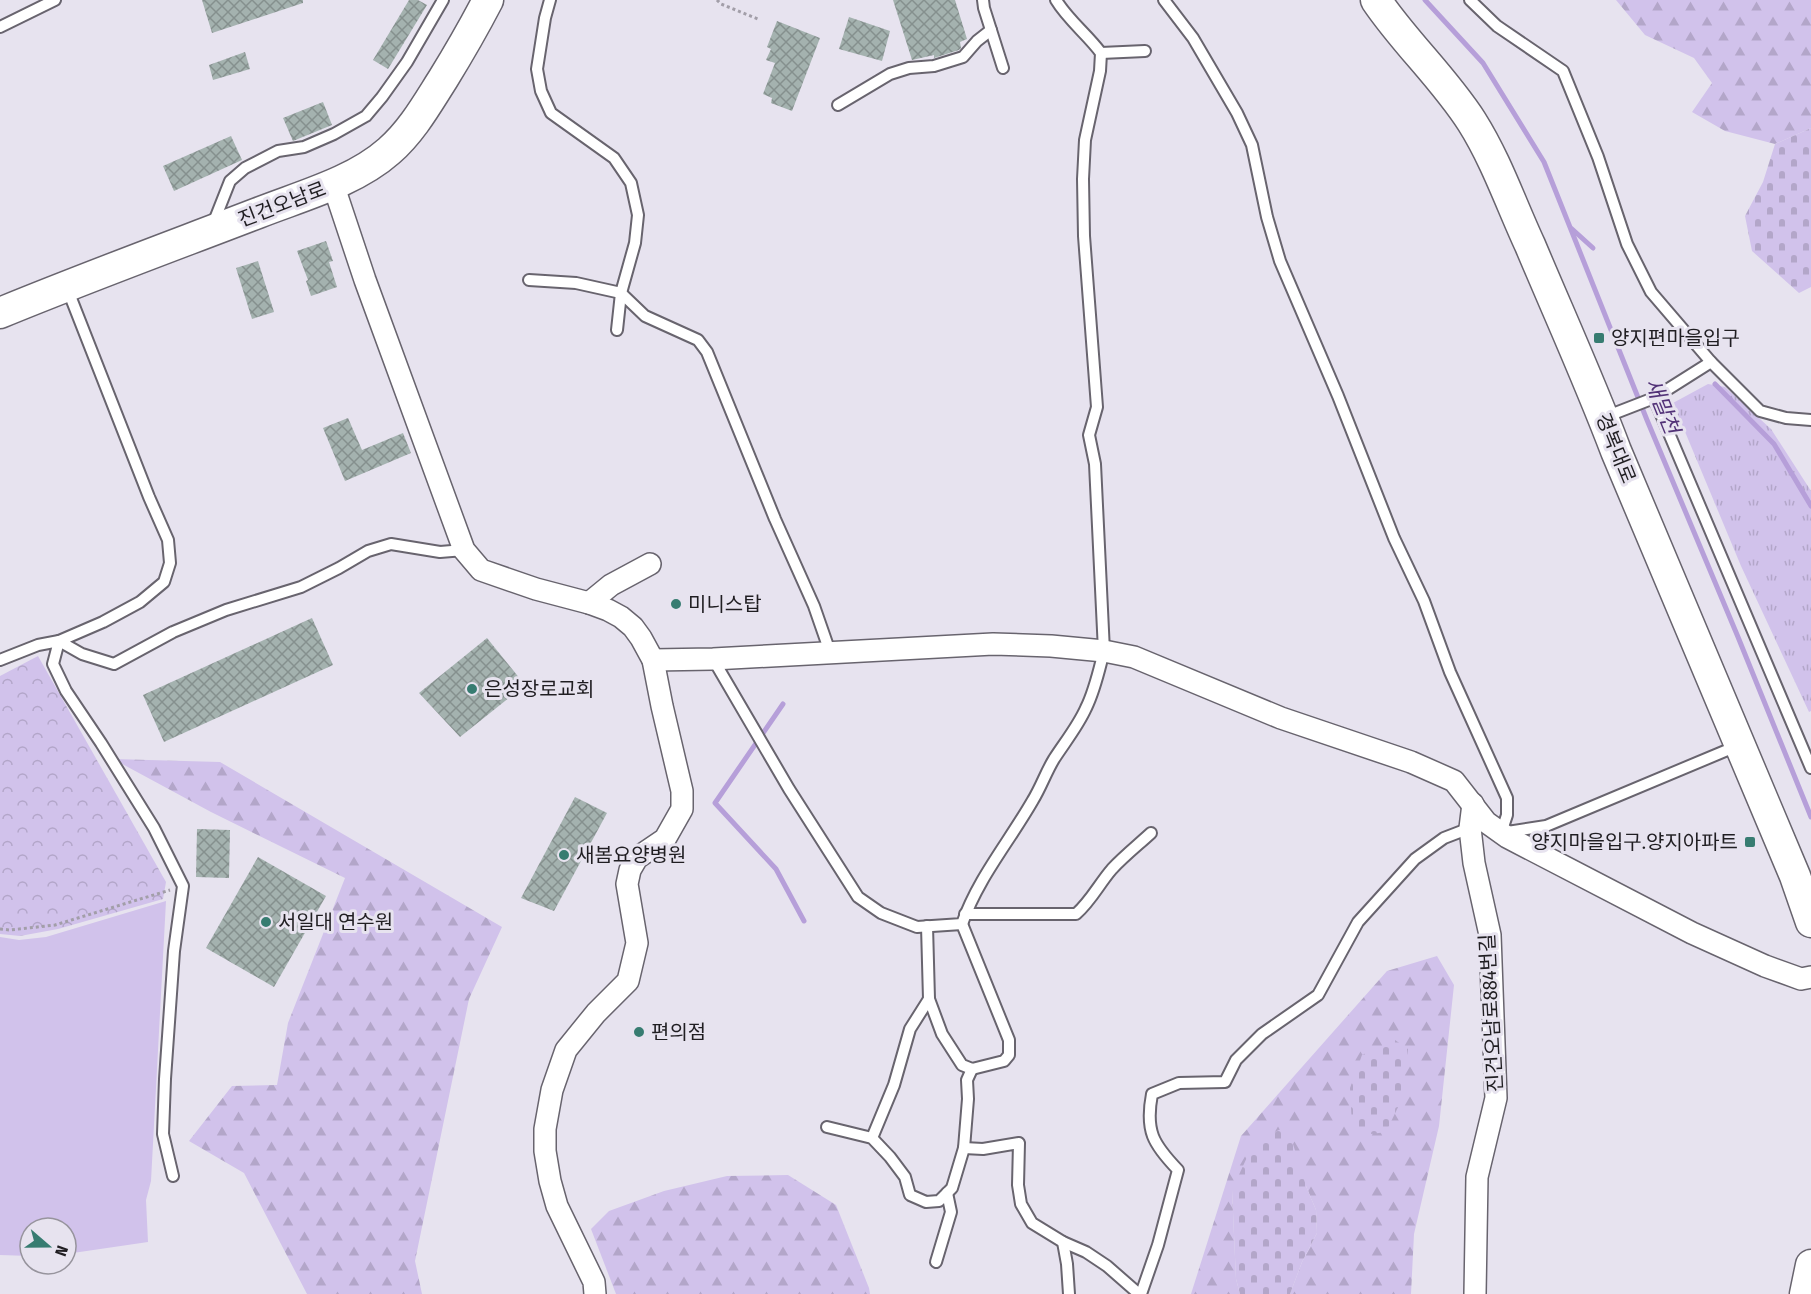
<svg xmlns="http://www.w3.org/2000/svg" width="1811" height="1294" font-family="'Fira Sans Condensed','Noto Sans KR',sans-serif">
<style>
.grass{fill:url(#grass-tufts)}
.forest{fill:url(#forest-firs)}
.cemetery{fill:url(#cemetery-stones)}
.park{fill:url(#park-crowns)}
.pitch{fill:#d1c2eb}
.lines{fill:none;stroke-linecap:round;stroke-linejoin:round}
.stream{stroke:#b69fd9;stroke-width:5}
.building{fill:url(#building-cross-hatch)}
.lane-casing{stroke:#68646e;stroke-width:14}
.street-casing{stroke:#68646e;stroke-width:24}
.secondary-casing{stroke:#68646e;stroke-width:33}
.path{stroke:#a29ea8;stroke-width:3;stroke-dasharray:3 3;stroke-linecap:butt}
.lane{stroke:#fff;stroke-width:10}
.street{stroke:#fff;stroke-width:21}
.secondary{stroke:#fff;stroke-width:30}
.poi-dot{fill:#377c71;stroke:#e7e3ef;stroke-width:2}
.labels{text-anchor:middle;stroke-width:6;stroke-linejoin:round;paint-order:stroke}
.street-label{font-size:20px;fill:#201e22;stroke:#e7e3ef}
.poi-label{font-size:20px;fill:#201e22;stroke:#e7e3ef;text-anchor:start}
.water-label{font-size:21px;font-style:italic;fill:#523277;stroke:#e7e3ef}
</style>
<defs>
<pattern id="grass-tufts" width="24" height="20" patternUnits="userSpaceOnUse" patternTransform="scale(1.5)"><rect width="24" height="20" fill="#d1c2eb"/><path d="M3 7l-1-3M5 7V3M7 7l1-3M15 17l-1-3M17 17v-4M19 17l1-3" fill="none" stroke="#b3a6c9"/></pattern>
<pattern id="forest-firs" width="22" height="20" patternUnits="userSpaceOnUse" patternTransform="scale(1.5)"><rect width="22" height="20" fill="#d1c2eb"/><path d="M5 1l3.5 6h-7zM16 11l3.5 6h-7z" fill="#b3a6c9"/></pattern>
<pattern id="cemetery-stones" width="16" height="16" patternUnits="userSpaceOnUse" patternTransform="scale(1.5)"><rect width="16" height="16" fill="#d1c2eb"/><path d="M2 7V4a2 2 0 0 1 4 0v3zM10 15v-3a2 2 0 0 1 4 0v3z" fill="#b3a6c9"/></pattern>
<pattern id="park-crowns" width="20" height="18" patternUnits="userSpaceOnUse" patternTransform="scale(1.5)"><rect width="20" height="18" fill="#d1c2eb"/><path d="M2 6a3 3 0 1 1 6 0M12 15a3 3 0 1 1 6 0" fill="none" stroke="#b3a6c9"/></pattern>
<pattern id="building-cross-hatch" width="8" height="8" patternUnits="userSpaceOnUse" patternTransform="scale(1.5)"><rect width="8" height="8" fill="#a4b2af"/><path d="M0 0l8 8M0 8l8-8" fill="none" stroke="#85908e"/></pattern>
</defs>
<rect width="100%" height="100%" fill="#e7e3ef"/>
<path class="grass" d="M1708,384L1725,387L1771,429L1811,491V711L1809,712L1741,566L1673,403Z"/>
<g class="forest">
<path d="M1616,0H1811V128L1775,144L1725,131L1692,112L1712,83L1694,58L1645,35Z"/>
<path d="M113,759L220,762L502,927L469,999L415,1261L422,1294H307L244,1173L189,1141L232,1086L277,1085L288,1023L345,878L211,812Z"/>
<path d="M1437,956L1454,985L1439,1126L1414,1234L1411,1294H1290L1302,1262L1317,1233L1316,1210L1306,1186L1232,1190L1236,1279L1240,1294H1191L1241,1136L1387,971Z"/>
<path d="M788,1175L836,1205L869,1288L870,1294H616L591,1229L609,1211L664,1191L727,1176Z"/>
</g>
<g class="cemetery">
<path d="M1811,128V287L1799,293L1752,251L1745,216L1763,182L1775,144Z"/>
<path d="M1395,1040L1408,1049L1401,1101L1386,1132L1364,1135L1352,1126L1350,1088L1362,1055Z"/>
<path d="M1283,1128L1293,1144L1306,1186L1316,1210L1317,1233L1302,1262L1290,1294H1240L1236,1279L1232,1190L1254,1142Z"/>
</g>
<path class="park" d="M38,656L166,882L163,899L58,929L20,936L0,934V676Z"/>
<path class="pitch" d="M166,901L151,1181L146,1200L148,1242L66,1254V1228H30V1256L0,1255V937L19,940L46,937Z"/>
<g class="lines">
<g class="stream">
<path d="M1425,0L1483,63L1544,162L1647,420L1738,637L1811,817"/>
<path d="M1572,229L1593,248"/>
<path d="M1715,384L1774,444L1811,506"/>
<path d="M783,704L715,803L776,869L804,921"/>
</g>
</g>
<g class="building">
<path d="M202,0H303V3L212,33Z"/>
<path d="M409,0H418L427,5L388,69L373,60Z"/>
<path d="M893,0H955L967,39L960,42L961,48L959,50L934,58V55L912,60Z"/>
<path d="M849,17L890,31L882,61L839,49Z"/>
<path d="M777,21L820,38L792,111L771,103L772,98L763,94L775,63L766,60L771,49L767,47Z"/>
<path d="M245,52L250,69L213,80L209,65Z"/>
<path d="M323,102L332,125L293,141L283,118Z"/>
<path d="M231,136L242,160L174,191L163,166Z"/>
<path d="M326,241L333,261L329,262L337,287L311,296L306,281L308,280L297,251Z"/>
<path d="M258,261L274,312L252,319L236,268Z"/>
<path d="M348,418L362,450L403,433L411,453L345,481L323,428Z"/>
<path d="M312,618L333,665L164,742L143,695Z"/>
<path d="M487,638L525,685L460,737L419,693Z"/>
<path d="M575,797L607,813L554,911L521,898Z"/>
<path d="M197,829L230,830L229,878L196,877Z"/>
<path d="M258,857L326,896L274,987L206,948Z"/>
</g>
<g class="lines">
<g class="lane-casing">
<g id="lane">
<path d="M550,0L545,18L537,69L541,91L551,113L614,158L631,183L638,215L635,243L621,293L617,330"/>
<path d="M983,0L984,8L1003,68"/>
<path d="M1164,0L1193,38L1237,113L1252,145L1267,217L1280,261L1338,396L1394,538L1424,601L1450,672L1507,798V815L1501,833L1546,826L1737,746"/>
<path d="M1470,0L1497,26L1563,71L1598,157L1627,244L1651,292L1711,362L1760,411L1786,418L1811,420"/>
<path d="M0,27L55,0"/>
<path d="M1101,53L1145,51"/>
<path d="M838,105L890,74L909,68L934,66L963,57L977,41L991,30"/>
<path d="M213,224L230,181L245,168L278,151L304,147L334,134L366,116L382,97L407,62L443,0"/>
<path d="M529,280L576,283L621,293L645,316L698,340L707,352L775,519L814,606L830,652"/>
<path d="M67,288L149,497L168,540L170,563L164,582L140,602L103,622L59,641L82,654L114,664L173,632L226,610L301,587L339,568L368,551L391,544L440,552L464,550"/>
<path d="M1654,398L1811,768"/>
<path d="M1605,417L1654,398L1711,362"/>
<path d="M713,659L789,789L858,897L881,913L917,927L962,924C978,878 1009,842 1033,800C1041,787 1046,772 1054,759C1065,742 1078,726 1086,708C1095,690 1099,670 1104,651L1095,464L1089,435L1097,407L1084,236L1083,179L1085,140L1100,71L1101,53C1087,34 1068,20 1056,0"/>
<path d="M0,660L38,645L59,641L53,664L66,691L101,743L154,828L183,886L174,951L165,1079L163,1134L173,1176"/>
<path d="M965,914H1076C1091,901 1099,884 1112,869C1124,856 1138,845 1151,833"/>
<path d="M927,926L929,999L942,1034L962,1065L972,1069L1004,1061L1009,1055V1040L962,924"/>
<path d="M827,1127L872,1138L890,1157L905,1177L910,1195L926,1202L939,1201L952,1188L964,1148L968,1099L967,1080L972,1069"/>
<path d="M872,1138L894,1085L910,1029L929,999"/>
<path d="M964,1148L983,1149L1019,1143L1018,1185L1021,1204L1032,1223L1063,1242L1086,1252L1107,1266L1139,1294"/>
<path d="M1063,1242L1067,1264L1069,1294"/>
<path d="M936,1262L951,1212L947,1193"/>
<path d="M1141,1294L1158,1245L1178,1170C1153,1144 1145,1131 1152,1094L1179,1083L1225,1082L1236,1060L1262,1034L1318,995L1358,922L1415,859L1444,838L1470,828"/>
</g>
</g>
<g class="street-casing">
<g id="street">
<path d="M333,184L365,280L464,550L481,570L536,589L589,603L608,610L621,617L633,627L641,638L653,660L662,706L682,791V809L665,839L637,858L630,870L627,884L637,943L628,981L596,1013L566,1050L552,1090L545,1129V1151L550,1181L557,1206L594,1282L595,1294"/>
<path d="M589,603L611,585L650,564"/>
<path d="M653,660L713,659L993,644L1051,646L1104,651L1134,657L1281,718L1411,762L1454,781L1486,822L1507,837L1692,933L1765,966L1801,979L1811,977"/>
<path d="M1473,804L1470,828L1474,863L1490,935L1496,1098L1477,1177L1475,1294"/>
</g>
</g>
<g class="secondary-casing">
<g id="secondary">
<path d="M1376,0C1405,43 1444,78 1472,122C1496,160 1511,204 1530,245C1559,314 1590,382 1616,451L1795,876L1811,922"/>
<path d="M0,313C85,278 172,246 258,213C301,196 354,182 389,151C412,131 427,104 443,79C459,53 474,27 488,0"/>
<path d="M1805,1294L1811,1265"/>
</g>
</g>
<g class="path">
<path d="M717,0L721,4L758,19"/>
<path d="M0,929L10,930L55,925L170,890"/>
</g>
<use href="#lane" class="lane"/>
<use href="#street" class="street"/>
<use href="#secondary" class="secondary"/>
</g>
<g class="poi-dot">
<rect x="1593" y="332" width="12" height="12" rx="3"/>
<circle cx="676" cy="604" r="6"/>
<circle cx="472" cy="689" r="6"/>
<rect x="1744" y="836" width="12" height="12" rx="3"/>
<circle cx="564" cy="855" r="6"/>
<circle cx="266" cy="922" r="6"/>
<circle cx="639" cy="1032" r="6"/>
</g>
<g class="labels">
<g class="street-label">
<text transform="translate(282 204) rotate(-21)" y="7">진건오남로</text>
<text transform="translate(1616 448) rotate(68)" y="7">경복대로</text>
<text transform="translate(1491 1013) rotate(-93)" y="7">진건오남로884번길</text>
</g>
<g class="poi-label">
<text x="1611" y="345">양지편마을입구</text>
<text x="688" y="611">미니스탑</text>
<text x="484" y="696">은성장로교회</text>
<text x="1738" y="849" text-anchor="end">양지마을입구.양지아파트</text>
<text x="576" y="862">새봄요양병원</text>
<text x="278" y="929">서일대 연수원</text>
<text x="651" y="1039">편의점</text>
</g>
<g class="water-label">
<text transform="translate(1662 406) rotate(68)" y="7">새말천</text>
</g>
</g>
<g transform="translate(48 1246) rotate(110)"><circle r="28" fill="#e7e3ef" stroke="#97949d" stroke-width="1.5"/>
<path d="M0-4.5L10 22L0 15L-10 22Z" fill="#377c71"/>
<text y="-9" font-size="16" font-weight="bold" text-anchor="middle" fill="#201e22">N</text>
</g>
</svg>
